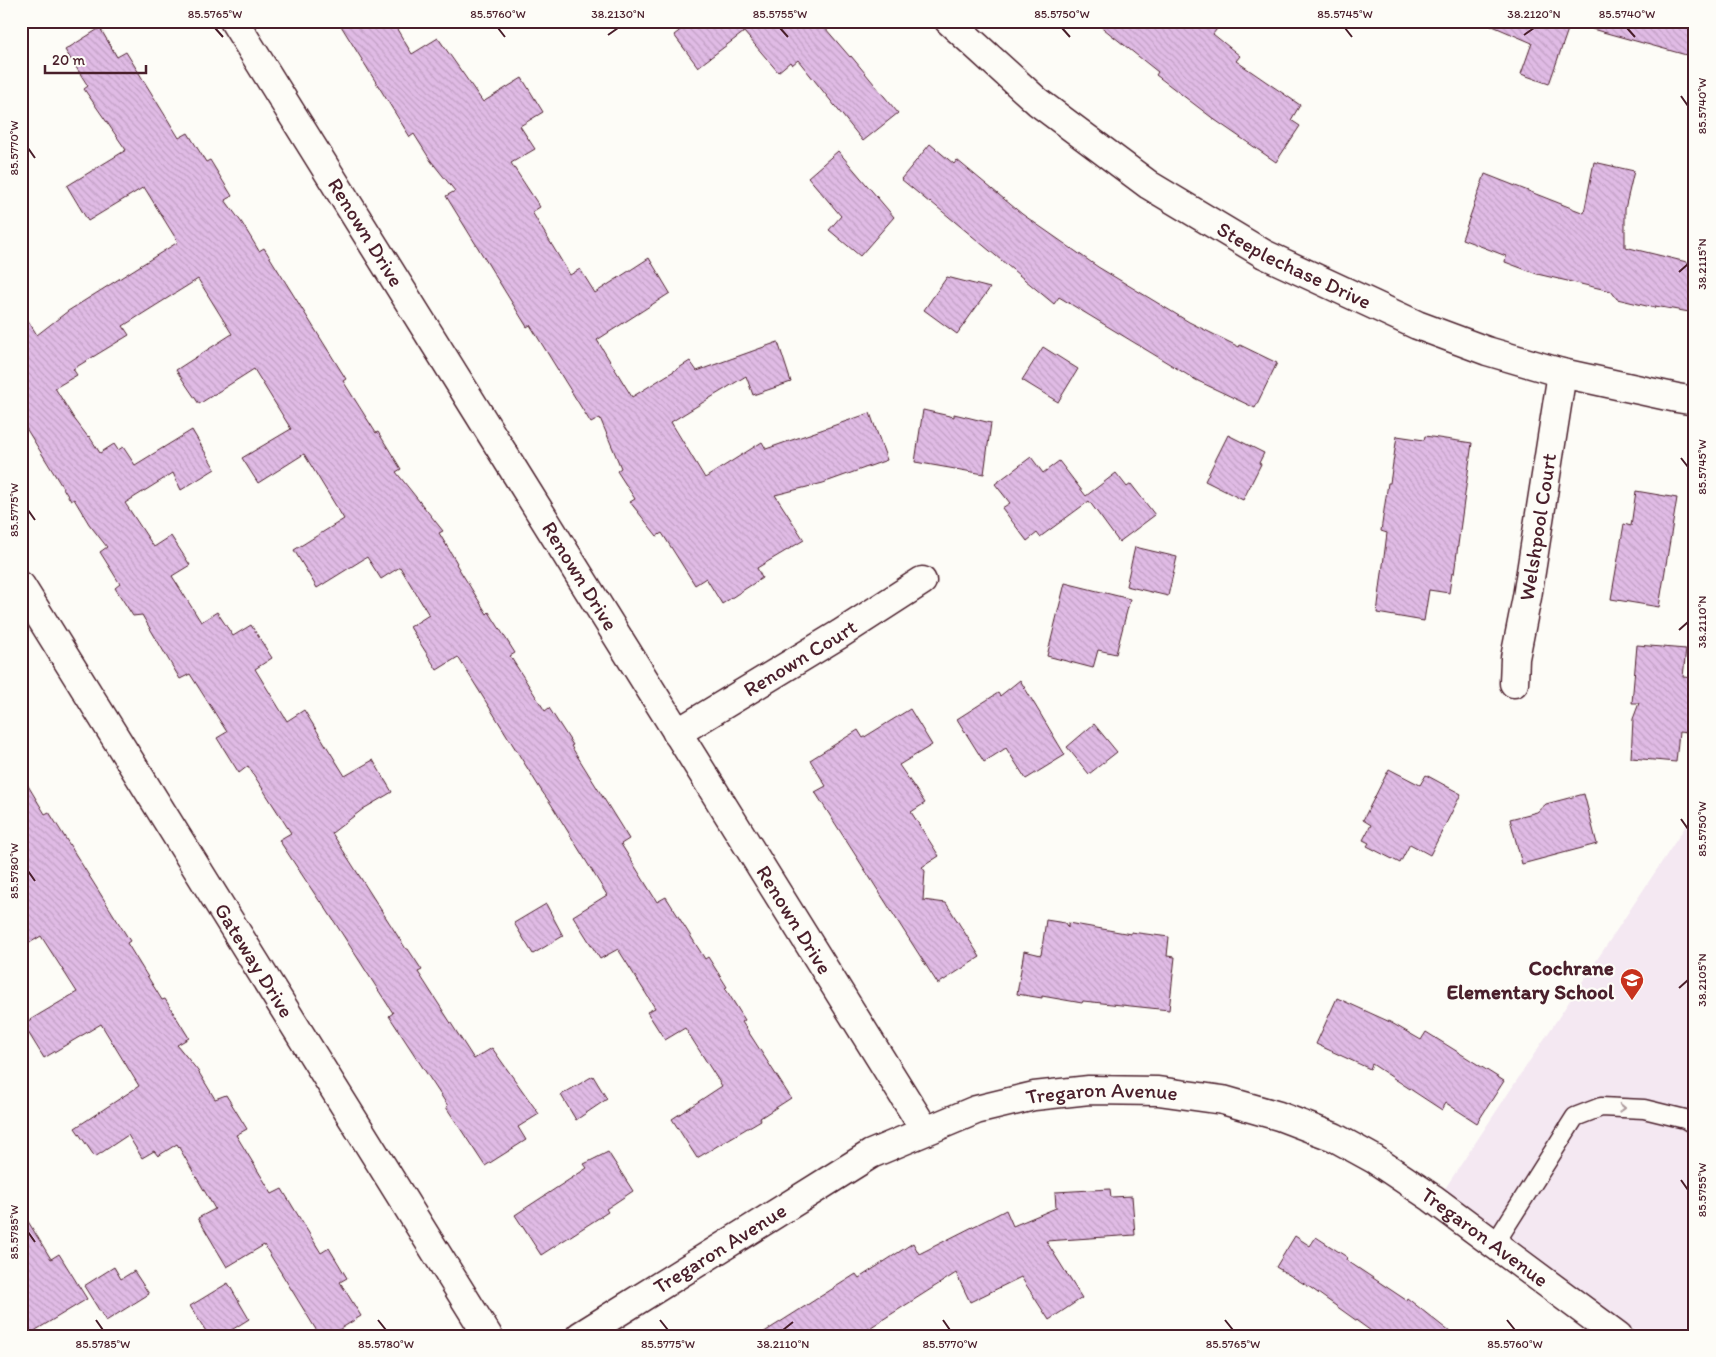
<svg xmlns="http://www.w3.org/2000/svg" width="1716" height="1357" font-family="Itim,sans-serif">
<style>
.built{fill:#f4e8f2}
.building{fill:url(#building-back-hatch);stroke:#4a1f2b}
.lines{fill:none;stroke-linecap:round;stroke-linejoin:round}
.service-casing{stroke:#4a1f2b;stroke-width:21}
.minor-casing{stroke:#4a1f2b;stroke-width:31}
.service{stroke:#fdfcf7;stroke-width:18}
.minor{stroke:#fdfcf7;stroke-width:28}
.oneway{stroke:#ac999b}
.ticks{fill:none;stroke:#4a1f2b;stroke-width:2}
.labels{text-anchor:middle;stroke-width:4.5;stroke-linejoin:round;paint-order:stroke}
.street-label{font-size:21px;fill:#4a1f2b;stroke:#fdfcf7}
.poi-label{font-size:21px;font-weight:bold;fill:#4a1f2b;stroke:#fdfcf7;text-anchor:end}
.neatline{fill:none;stroke:#4a1f2b;stroke-width:2}
.ticks-label{font-size:12px;text-anchor:middle;fill:#4a1f2b}
</style>
<defs>
<pattern id="building-back-hatch" width="6" height="6" patternUnits="userSpaceOnUse" patternTransform="scale(1.25)"><rect width="6" height="6" fill="#e0bbe5"/><path d="M-1 5l2 2M0 0l6 6M5-1l2 2" fill="none" stroke="#c2a0c5"/></pattern>
</defs>
<rect width="100%" height="100%" fill="#fdfcf7"/>
<filter id="ink" filterUnits="userSpaceOnUse"><feTurbulence type="fractalNoise" baseFrequency=".02" numOctaves="2"/><feDisplacementMap in="SourceGraphic" scale="10" xChannelSelector="R" yChannelSelector="G"/><feConvolveMatrix kernelMatrix="1 2 1 2 8 2 1 2 1" color-interpolation-filters="sRGB"/></filter>
<g filter="url(#ink)">
<path class="built" d="M1695,812V1336H1642L1444,1190Z"/>
<g class="building">
<path d="M338,21H392L412,54L438,38L483,102L522,78L543,112L520,126L535,149L511,163L540,207L532,212L570,275L580,269L595,293L649,258L670,293L597,340L632,397L690,361L697,371L778,342L791,382L753,395L746,376L671,422L705,478L762,442L766,449L870,413L887,460L823,483L775,495L804,540L757,568L762,578L722,604L706,578L695,585L662,533L657,536L630,502L635,499L617,471L621,468L600,418L591,423L530,325L527,327L446,196L455,191L431,161L414,134L410,137Z"/>
<path d="M692,21H819L850,57L851,56L898,113L863,141L798,60L792,65L790,62L778,72L744,32L698,67L674,35Z"/>
<path d="M1094,21H1223L1213,34L1240,56L1236,61L1300,105L1291,120L1300,126L1276,162L1215,120L1156,75L1158,72Z"/>
<path d="M1481,21H1571L1549,84L1521,74L1532,43Z"/>
<path d="M1593,21H1695V38L1690,56L1592,29Z"/>
<path d="M100,28L117,57L126,52L179,138L188,133L206,162L210,160L232,196L225,200L242,223L259,251L264,248L346,379L343,381L376,433L378,432L401,469L396,472L443,531L439,533L457,563L456,564L487,614L489,612L515,653L510,656L545,711L549,708L573,745L571,746L629,839L621,844L657,902L666,897L705,959L708,957L727,987L725,988L745,1020L742,1022L791,1098L760,1118L761,1120L697,1158L672,1119L722,1086L685,1028L665,1040L647,1012L655,1008L618,949L600,959L573,916L607,895L551,804L541,790L458,657L437,670L410,627L429,615L400,567L381,579L367,557L317,588L294,550L344,519L304,454L258,483L242,458L291,429L254,369L199,404L176,370L232,334L198,279L123,326L129,335L73,369L77,375L55,388L73,417L88,437L89,436L100,453L114,444L118,450L123,447L135,465L192,430L215,469L181,490L173,473L125,503L154,547L171,536L190,565L172,576L201,622L217,612L233,636L251,625L272,658L255,669L287,721L304,710L345,776L373,760L392,792L363,809L332,833L406,949H408L422,970L418,972L474,1059L492,1048L539,1114L518,1127L526,1140L485,1166L446,1107L448,1106L389,1016L393,1013L321,901L320,902L279,840L291,833L248,766L239,773L217,738L227,732L190,674L180,679L142,615L133,616L115,588L120,584L100,552L107,547L89,524L74,499L71,501L21,420V309L37,335L68,311L178,242L144,187L88,221L67,186L126,150L84,89L88,86L65,50Z"/>
<path d="M930,144L954,164L957,160L1022,214L1098,267L1189,322L1239,347L1240,345L1277,363L1255,408L1196,380L1059,297L1054,304L931,202L930,203L901,179Z"/>
<path d="M838,151L894,217L860,256L829,230L841,216L808,177Z"/>
<path d="M1594,162L1634,171L1625,209V247L1695,264V313L1655,306V308L1617,299L1611,291L1537,274L1505,262L1506,256L1462,239L1485,174L1584,213Z"/>
<path d="M947,277L990,288L957,334L924,310Z"/>
<path d="M1043,347L1078,369L1058,402L1022,380Z"/>
<path d="M923,410L954,417V414L991,423L984,474L915,462Z"/>
<path d="M1228,435L1264,453L1259,463L1261,464L1243,500L1205,481Z"/>
<path d="M1397,436L1424,440L1425,436L1472,443L1454,574L1452,573L1449,593L1429,590L1424,621L1377,613L1387,533L1381,531L1388,483H1390Z"/>
<path d="M1031,457L1043,473L1059,461L1086,496L1116,473L1127,487L1131,484L1155,515L1119,542L1089,501L1040,537L1037,533L1027,541L1002,508L1010,503L995,484Z"/>
<path d="M1636,491L1677,498L1659,607L1611,599L1624,524L1631,526Z"/>
<path d="M1135,547L1177,557L1168,596L1126,586Z"/>
<path d="M1065,583L1130,599L1116,654L1098,650L1093,668L1047,656Z"/>
<path d="M1637,645L1686,649L1683,677L1695,678V734L1679,732L1676,762L1631,758L1633,719L1639,703H1632Z"/>
<path d="M1020,680L1065,755L1026,779L1006,748L984,762L957,719L998,693L1000,696Z"/>
<path d="M910,709L932,745L899,765L925,803L911,812L939,856L922,867L925,871L923,900L946,903L980,957L938,984L815,792L826,786L810,760L858,730L863,738Z"/>
<path d="M1094,724L1117,752L1089,774L1067,747Z"/>
<path d="M1389,769L1420,785L1426,775L1461,794L1430,855L1410,844L1400,863L1367,846L1369,843L1363,840L1371,825L1363,820Z"/>
<path d="M21,774L45,814L49,812L130,941L127,943L162,1000L165,999L189,1038L177,1045L198,1071L215,1099L226,1095L247,1129L236,1135L272,1194L282,1189L321,1253L329,1248L347,1278L340,1282L361,1316L329,1336H320L264,1245L227,1267L198,1218L215,1209L177,1144L158,1156L154,1151L142,1158L128,1135L95,1157L75,1128L139,1086L101,1024L44,1058L23,1024L77,992L41,936L21,948Z"/>
<path d="M1584,794L1597,844L1522,864L1510,819L1537,812L1546,804Z"/>
<path d="M546,904L563,936L533,954L514,923Z"/>
<path d="M1046,920L1065,923L1068,928V923L1131,934V932L1169,937L1167,956L1175,957L1169,1010L1083,1001L1082,1003L1042,996V998L1017,994L1024,951L1041,955Z"/>
<path d="M1337,998L1390,1022L1421,1040L1426,1032L1504,1081L1477,1123L1446,1103L1442,1110L1372,1064L1370,1069L1316,1044Z"/>
<path d="M593,1076L607,1099L576,1120L561,1095Z"/>
<path d="M608,1152L633,1191L606,1209L608,1212L541,1255L515,1215L587,1168L584,1164Z"/>
<path d="M1110,1189L1111,1197L1132,1196L1135,1235L1046,1241L1082,1298L1049,1320L1021,1277L970,1302L956,1273L857,1336H758L856,1274L859,1278L913,1243L919,1254L1006,1210L1013,1226L1056,1208L1055,1192Z"/>
<path d="M21,1210L51,1259L59,1254L87,1299L26,1336H21Z"/>
<path d="M1295,1236L1310,1246L1316,1237L1336,1250L1347,1257L1346,1260L1406,1300L1407,1298L1455,1336H1378L1311,1288L1276,1267Z"/>
<path d="M114,1267L121,1279L134,1271L149,1294L106,1321L84,1286Z"/>
<path d="M228,1283L249,1319L222,1336H209L190,1306Z"/>
</g>
<g class="lines">
<g class="service-casing">
<path id="service" d="M1494,1245L1575,1117L1601,1107L1644,1109L1685,1119L1695,1125"/>
</g>
<g class="minor-casing">
<g id="minor">
<path id="s1" d="M234,21L925,1130"/>
<path id="s2" d="M949,21L1038,102L1149,185L1264,254L1417,325L1487,351L1562,373L1677,398L1695,401"/>
<path id="s3" d="M21,586L488,1336"/>
<path id="s4" d="M1514,683L1515,658L1527,597L1562,373"/>
<path id="s5" d="M677,733L840,634L922,581"/>
<path id="s6" d="M580,1336L871,1154L976,1110L1034,1096L1089,1090L1158,1091L1223,1100L1279,1116L1334,1137L1374,1159L1432,1198L1618,1336"/>
</g>
</g>
<use href="#service" class="service"/>
<use href="#minor" class="minor"/>
</g>
<defs><path id="oneway-chevron" d="M-2-3.5L2.5 0L-2 3.5" fill="none" stroke-width="1.6" stroke-linecap="round" stroke-linejoin="round" transform="scale(1.25)"/></defs>
<use class="oneway" href="#oneway-chevron" transform="translate(1622 1108) rotate(2)"/>
</g>
<path class="ticks" d="M215,28L223,37M498,28L505,37M780,28L788,37M1062,28L1070,37M1345,28L1352,37M1627,28L1635,37M608,35L618,28M1524,35L1534,28M1681,96L1688,106M28,148L35,158M1679,272L1688,264M1681,458L1688,467M28,510L35,520M1679,630L1688,622M1681,819L1688,829M28,871L35,881M1679,988L1688,980M1681,1180L1688,1190M28,1232L35,1242M96,1320L103,1330M378,1320L386,1330M660,1320L668,1330M943,1320L950,1330M1225,1320L1233,1330M1507,1320L1515,1330M783,1330L793,1322"/>
<defs>
<g id="school-pin" transform="scale(1.25)"><path d="M0 17L-7.5 6A9.5 9.5 0 1 1 7.5 6Z" fill="#c8321e" stroke="#fdfcf7"/><path d="M0-5L7-2L0 1L-7-2ZM-4 1L0 2.5L4 1V4Q0 6-4 4Z" fill="#fff"/></g>
</defs>
<g fill-rule="evenodd">
<use href="#school-pin" x="1632" y="980"/>
</g>
<g class="labels">
<g class="street-label">
<text dy="7" stroke="none"><textPath href="#s1" startOffset="249">Renown Drive</textPath></text>
<text dy="7" stroke="none"><textPath href="#s2" startOffset="425">Steeplechase Drive</textPath></text>
<text dy="7" stroke="none"><textPath href="#s4" startOffset="158">Welshpool Court</textPath></text>
<text dy="7" stroke="none"><textPath href="#s1" startOffset="654">Renown Drive</textPath></text>
<text dy="7" stroke="none"><textPath href="#s5" startOffset="144">Renown Court</textPath></text>
<text dy="7" stroke="none"><textPath href="#s1" startOffset="1059">Renown Drive</textPath></text>
<text dy="7" stroke="none"><textPath href="#s3" startOffset="441">Gateway Drive</textPath></text>
<text dy="7" stroke="none"><textPath href="#s6" startOffset="585">Tregaron Avenue</textPath></text>
<text dy="7" stroke="none"><textPath href="#s6" startOffset="1005">Tregaron Avenue</textPath></text>
<text dy="7" stroke="none"><textPath href="#s6" startOffset="165">Tregaron Avenue</textPath></text>
</g>
<g class="poi-label">
<text x="1614" y="975">Cochrane<tspan x="1614" dy="24">Elementary School</tspan></text>
</g>
</g>
<rect width="1716" height="1357" fill="none" stroke="#fdfcf7" stroke-width="55"/>
<path d="M45 65v8h101v-8" fill="none" stroke="#4a1f2b" stroke-width="2.5"/>
<text x="52" y="65" font-size="15" fill="#4a1f2b" stroke="#fdfcf7" stroke-width="4" paint-order="stroke">20 m</text>
<rect x="28" y="28" width="1660" height="1302" class="neatline"/>
<g class="ticks-label">
<text x="215" y="18">85.5765°W</text>
<text x="498" y="18">85.5760°W</text>
<text x="618" y="18">38.2130°N</text>
<text x="780" y="18">85.5755°W</text>
<text x="1062" y="18">85.5750°W</text>
<text x="1345" y="18">85.5745°W</text>
<text x="1534" y="18">38.2120°N</text>
<text x="1627" y="18">85.5740°W</text>
<text transform="translate(1702 106) rotate(-90)" y="4">85.5740°W</text>
<text transform="translate(14 148) rotate(-90)" y="4">85.5770°W</text>
<text transform="translate(1702 264) rotate(-90)" y="4">38.2115°N</text>
<text transform="translate(1702 467) rotate(-90)" y="4">85.5745°W</text>
<text transform="translate(14 510) rotate(-90)" y="4">85.5775°W</text>
<text transform="translate(1702 622) rotate(-90)" y="4">38.2110°N</text>
<text transform="translate(1702 829) rotate(-90)" y="4">85.5750°W</text>
<text transform="translate(14 871) rotate(-90)" y="4">85.5780°W</text>
<text transform="translate(1702 980) rotate(-90)" y="4">38.2105°N</text>
<text transform="translate(1702 1190) rotate(-90)" y="4">85.5755°W</text>
<text transform="translate(14 1232) rotate(-90)" y="4">85.5785°W</text>
<text x="103" y="1348">85.5785°W</text>
<text x="386" y="1348">85.5780°W</text>
<text x="668" y="1348">85.5775°W</text>
<text x="783" y="1348">38.2110°N</text>
<text x="950" y="1348">85.5770°W</text>
<text x="1233" y="1348">85.5765°W</text>
<text x="1515" y="1348">85.5760°W</text>
</g>
</svg>
